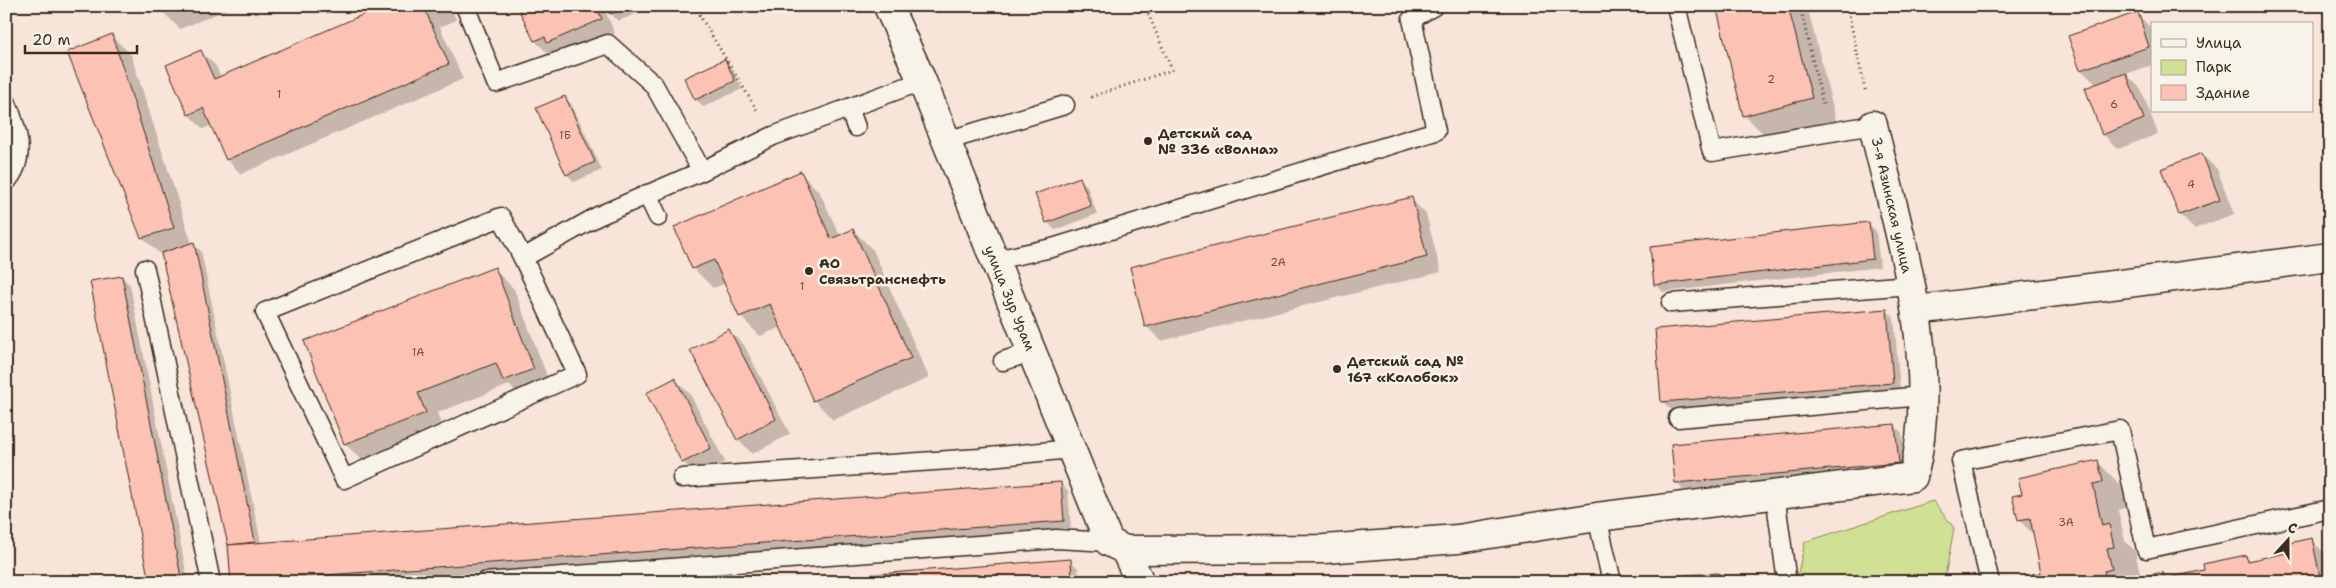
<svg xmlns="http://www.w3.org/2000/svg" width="2336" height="588" font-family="'Shantell Sans',sans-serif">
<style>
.green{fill:#d0e195;stroke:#86865a}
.shadow{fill:#0003}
.building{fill:#fcc2b4;stroke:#3b2a1e}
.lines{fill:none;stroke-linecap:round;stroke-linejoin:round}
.lane-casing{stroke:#3b2a1e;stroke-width:21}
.street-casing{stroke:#3b2a1e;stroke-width:31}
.path{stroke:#3b2a1e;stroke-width:3;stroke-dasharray:1 4;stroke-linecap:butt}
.lane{stroke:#f7f3e8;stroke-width:18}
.street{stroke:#f7f3e8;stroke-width:28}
.poi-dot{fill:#3b2a1e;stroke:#f7f3e8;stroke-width:2}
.labels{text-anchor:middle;stroke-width:5;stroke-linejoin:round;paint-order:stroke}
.number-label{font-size:11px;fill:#6b5044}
.poi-label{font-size:14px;font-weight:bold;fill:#3b2a1e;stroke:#f7f3e8;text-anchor:start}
.street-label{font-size:14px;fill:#3b2a1e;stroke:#f7f3e8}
</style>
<rect width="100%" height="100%" fill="#f8e4d8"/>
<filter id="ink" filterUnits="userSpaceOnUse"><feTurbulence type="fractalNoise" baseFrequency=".02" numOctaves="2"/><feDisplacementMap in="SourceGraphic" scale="10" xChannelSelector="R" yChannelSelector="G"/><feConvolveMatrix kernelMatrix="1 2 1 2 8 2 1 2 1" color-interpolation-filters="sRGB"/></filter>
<g filter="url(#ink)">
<path class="green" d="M1933,501L1954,528L1945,577L1930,582H1796L1805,542Z"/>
<g class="shadow">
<path d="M157,6H235L180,29Z"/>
<path d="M386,6H450L456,20L440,27L463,79L241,174L227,159L212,125L203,129L189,115L201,52L216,66L221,78Z"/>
<path d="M519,6H603L615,34L563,57L558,52L550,55L535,41Z"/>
<path d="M608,6H656L618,21L611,14Z"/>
<path d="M727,6H743L732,11Z"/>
<path d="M1717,6H1807L1837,124L1771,141L1744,115Z"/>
<path d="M2073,6H2094L2079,12Z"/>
<path d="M2137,14L2152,29V65L2126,74L2141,89L2158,134L2118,149L2103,134L2097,85L2081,70L2070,37Z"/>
<path d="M112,36L131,55L192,244L201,251L261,543L1060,483L1068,491L1071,528L349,582H232L229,544L163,257L142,237Z"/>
<path d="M725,61L732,68L742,89L703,107L696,99Z"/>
<path d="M565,97L572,105L602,170L574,182L567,174Z"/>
<path d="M2202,155L2217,169L2234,214L2194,229L2180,215Z"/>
<path d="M801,173L820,193L840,236L853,230L873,250L929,378L833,420L814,400L781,327L760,336L740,316L726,283L713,288L693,268L676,228Z"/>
<path d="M1079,179L1087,186L1097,214L1055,230L1047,222Z"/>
<path d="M1411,199L1426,214L1441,272L1161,341L1146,326Z"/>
<path d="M1868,223L1876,231L1880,267L1663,292L1656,284Z"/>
<path d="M494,269L514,289L552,389L524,400L509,385L437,413L445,433L365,463L345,444L306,341Z"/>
<path d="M122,277L130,285L188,582H150Z"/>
<path d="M1887,310L1894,318L1900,390L1670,409L1662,401Z"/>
<path d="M729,331L744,345L790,434L752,454L738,439Z"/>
<path d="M675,379L690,394L725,462L697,476L683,462Z"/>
<path d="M1894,425L1902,433L1906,470L1683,490L1676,482Z"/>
<path d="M2097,461L2123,488L2128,507L2118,510L2125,541L2135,551L2140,573L2133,574L2134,582H2035L2043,574L2035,536L2019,520L2023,495Z"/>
<path d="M2311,540L2330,558V582H2146L2162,573L2168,579L2206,571L2245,556L2251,562L2293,553Z"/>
<path d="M1070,561L1078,568L1079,582H789Z"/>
<path d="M1718,574L1726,582H1686Z"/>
</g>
<g class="building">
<path d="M383,6H439L426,12L449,64L226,160L203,108L188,115L166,65L201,50L214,79Z"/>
<path d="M517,6H596L602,19L547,43L545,37L534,41Z"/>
<path d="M606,6H630L610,14Z"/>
<path d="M1716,6H1788L1812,98L1743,116Z"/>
<path d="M2138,12L2149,47L2080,70L2068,36Z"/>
<path d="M112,34L174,228L141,238L67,52Z"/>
<path d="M725,59L735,81L695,100L684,78Z"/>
<path d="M2126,73L2144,119L2102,135L2085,88Z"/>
<path d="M565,96L595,162L566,175L536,108Z"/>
<path d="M2202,153L2220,200L2179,215L2161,169Z"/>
<path d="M801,171L831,239L853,229L911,358L813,401L770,304L739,317L714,260L692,269L674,227Z"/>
<path d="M1080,177L1091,206L1046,223L1035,194Z"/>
<path d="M1412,197L1427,257L1145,327L1130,267Z"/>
<path d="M1869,222L1873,259L1654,285L1650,247Z"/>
<path d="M194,242L255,542L228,545L161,253Z"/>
<path d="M495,267L534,369L503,381L496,363L418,393L426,413L344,444L304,341Z"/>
<path d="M122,276L182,582H149L90,281Z"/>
<path d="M1887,309L1893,383L1661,402L1655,329Z"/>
<path d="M729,329L776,419L737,440L690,350Z"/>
<path d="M675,378L711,448L682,463L646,393Z"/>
<path d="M1895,424L1899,463L1675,483L1671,444Z"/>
<path d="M2098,460L2103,482L2093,484L2102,526L2109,524L2114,547L2107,548L2112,569L2104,571L2107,582H2034L2032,574L2041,573L2030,518L2018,520L2012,496L2022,494L2018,478Z"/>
<path d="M1061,482L1064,521L231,582L228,545Z"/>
<path d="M2312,538L2321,582H2145L2144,576L2163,572L2164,579L2204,570L2203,564L2246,555L2247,561L2291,552L2289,543Z"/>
<path d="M1071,559L1072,582H773Z"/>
<path d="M1719,573L1720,582H1685V575Z"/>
</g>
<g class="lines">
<g class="lane-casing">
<g id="lane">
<path d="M465,6L496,83L608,44L654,85L702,171"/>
<path d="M1676,6L1712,152L1873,125"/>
<path d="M6,101C17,127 28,158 6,182"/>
<path d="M849,108L856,127"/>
<path d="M946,141L1065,105"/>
<path d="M647,194L658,217"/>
<path d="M501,217L523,258L577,374L344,479L265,312Z"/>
<path d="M523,258L598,216L702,171L773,136L922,81"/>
<path d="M995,260L1052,248L1436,131L1412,19L1434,6"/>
<path d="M145,269L211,582"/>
<path d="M1671,303L1911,285"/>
<path d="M1003,361L1032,352"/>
<path d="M1678,418L1922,396"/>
<path d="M682,478L979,458L1071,449"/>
<path d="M1775,495L1787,582"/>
<path d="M1597,517L1612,582"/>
<path d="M484,582L1056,539L1109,542"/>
<path d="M1990,582L1961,461L2120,430L2146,549L2330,509"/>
</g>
</g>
<g class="street-casing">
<g id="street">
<path d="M888,6L922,81L1109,542L1125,550L1324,549L1458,539L1597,517L1913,477C1942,363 1899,236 1873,125"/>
<path d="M1917,310L2330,257"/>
<path d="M1125,550L1140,582"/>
</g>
</g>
<g class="path">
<path d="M694,6L758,112"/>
<path d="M1800,6L1823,105"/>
<path d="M1847,6L1866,94"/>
<path d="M1091,97L1172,70L1145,6"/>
</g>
<use href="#lane" class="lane"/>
<use href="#street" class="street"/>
</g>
</g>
<g class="poi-dot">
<circle cx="1148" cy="141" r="5"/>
<circle cx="809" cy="271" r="5"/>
<circle cx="1337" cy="369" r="5"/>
</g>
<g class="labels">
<g class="number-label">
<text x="1771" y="83">2</text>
<text x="279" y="98">1</text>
<text x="2114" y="108">6</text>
<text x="565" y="139">1Б</text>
<text x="2191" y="188">4</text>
<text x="1278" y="266">2А</text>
<text x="802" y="290">1</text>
<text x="418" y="356">1А</text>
<text x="2066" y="526">3А</text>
</g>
<g class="poi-label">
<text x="1158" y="138">Детский сад<tspan x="1158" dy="16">№ 336 «Волна»</tspan></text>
<text x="819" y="268">АО<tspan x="819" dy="16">Связьтранснефть</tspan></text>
<text x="1347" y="366">Детский сад №<tspan x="1347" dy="16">167 «Колобок»</tspan></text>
</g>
<g class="street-label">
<text transform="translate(1892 205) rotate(77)" y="5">3-я Азинская улица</text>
<text transform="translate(1010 298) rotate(68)" y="5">улица Зур Урам</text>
</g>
</g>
<rect width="2336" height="588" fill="none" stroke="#f7f3e8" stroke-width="25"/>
<rect x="12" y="12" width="2311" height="563" fill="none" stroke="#3b2a1e" stroke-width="2" filter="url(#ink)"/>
<rect x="2151" y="22" width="162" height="90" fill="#f7f3e8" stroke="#aca397"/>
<rect x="2161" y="39" width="25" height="8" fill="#f7f3e8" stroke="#aca397"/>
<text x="2196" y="48" font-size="15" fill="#3b2a1e">Улица</text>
<rect x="2161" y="60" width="25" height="15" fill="#d0e195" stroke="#aca397"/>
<text x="2196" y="72" font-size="15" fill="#3b2a1e">Парк</text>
<rect x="2161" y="85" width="25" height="15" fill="#fcc2b4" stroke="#aca397"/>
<text x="2196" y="98" font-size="15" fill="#3b2a1e">Здание</text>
<g transform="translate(2288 540) rotate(21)" stroke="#f7f3e8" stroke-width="4" paint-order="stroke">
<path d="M0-4L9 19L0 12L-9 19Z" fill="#3b2a1e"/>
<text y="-8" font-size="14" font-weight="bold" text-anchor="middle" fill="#3b2a1e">С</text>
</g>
<path d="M25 45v8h112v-8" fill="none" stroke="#3b2a1e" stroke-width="2.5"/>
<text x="32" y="45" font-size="15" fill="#3b2a1e" stroke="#f7f3e8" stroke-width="4" paint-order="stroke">20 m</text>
</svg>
